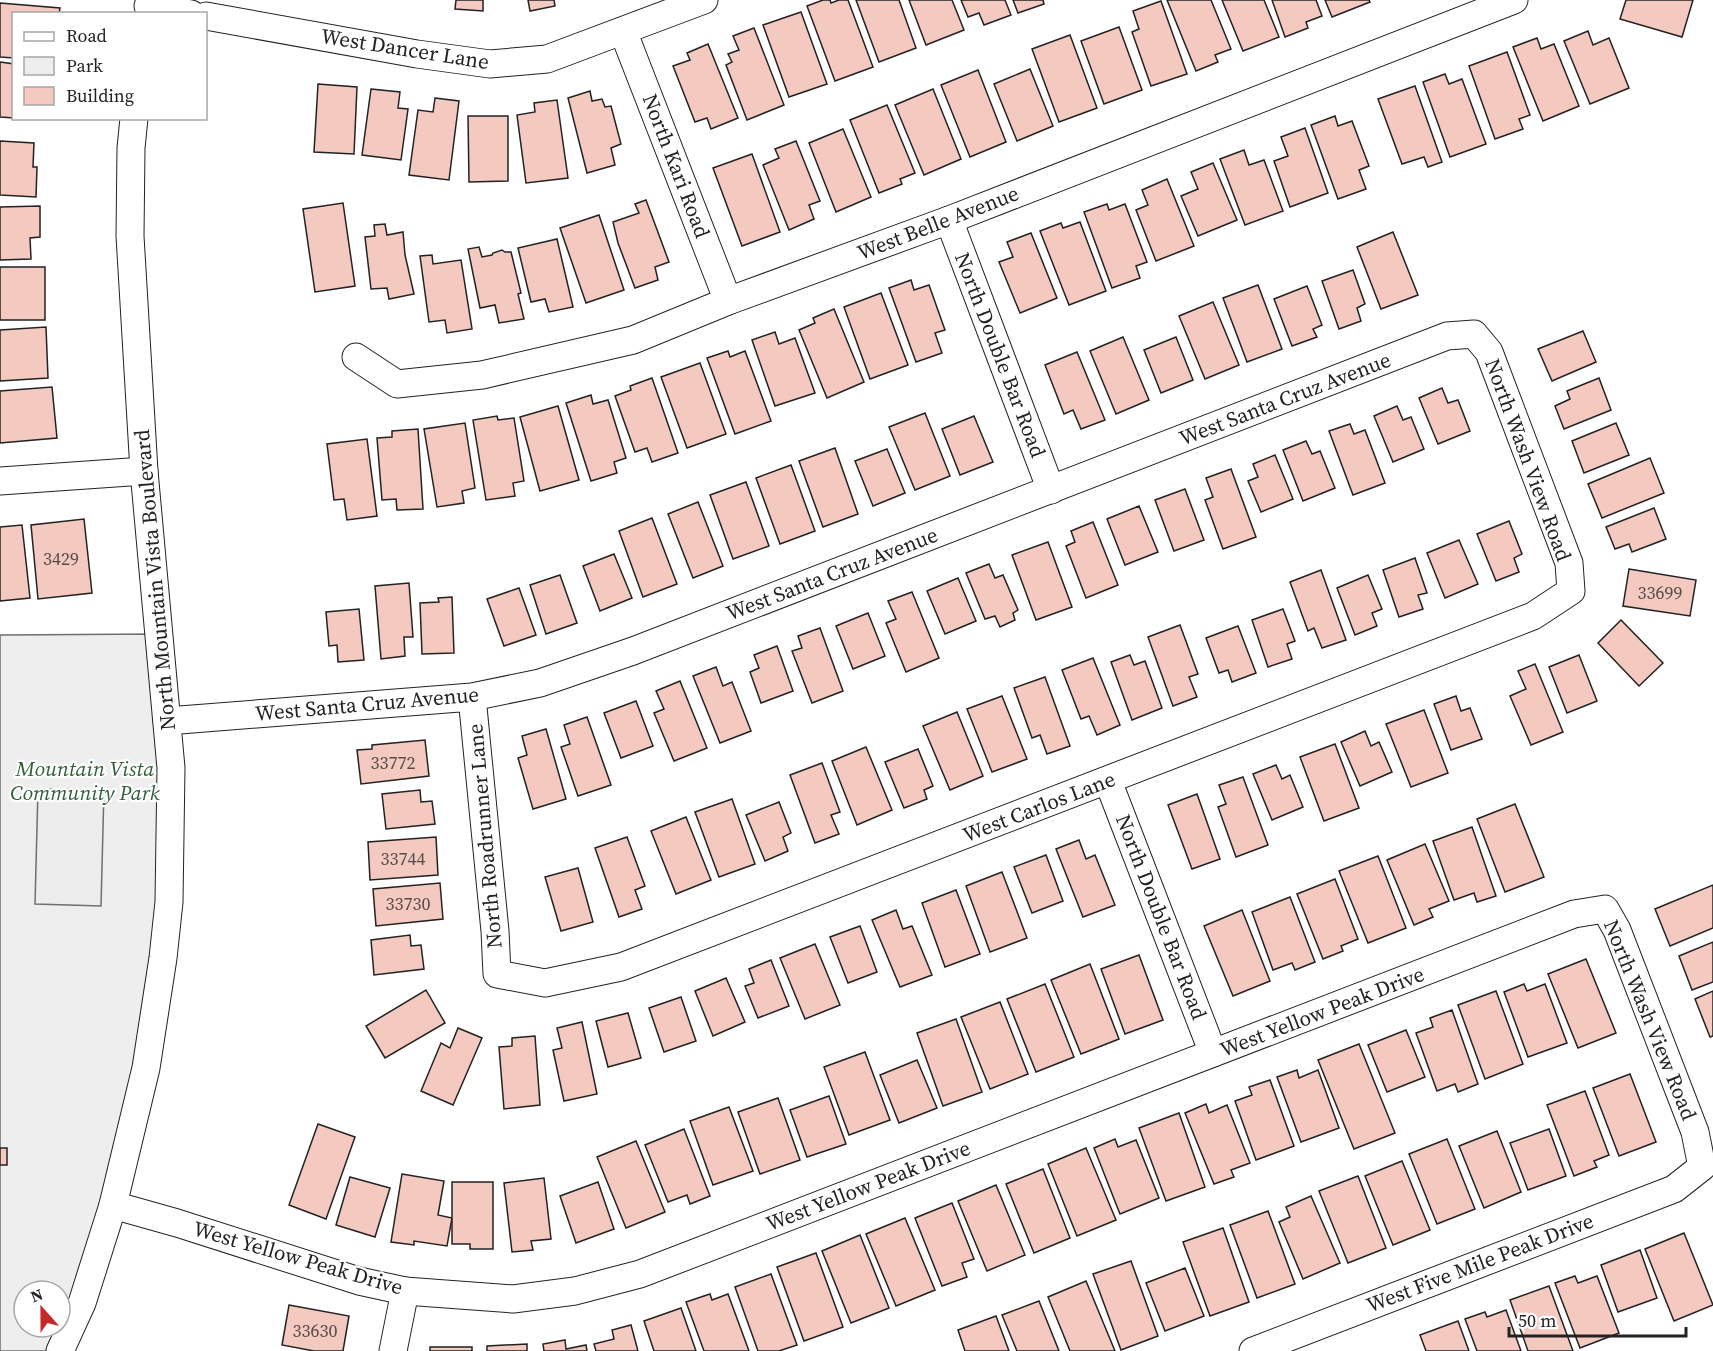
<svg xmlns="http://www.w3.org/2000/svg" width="1713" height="1351" font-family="'Source Serif 4',serif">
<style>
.green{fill:#eee;stroke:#6f6f6f;stroke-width:1.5;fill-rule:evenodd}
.parking{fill:#ededed;stroke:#6f6f6f;stroke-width:1.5}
.building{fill:#f3c9c0;stroke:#222;stroke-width:1.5}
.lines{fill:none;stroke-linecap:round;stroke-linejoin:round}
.minor-casing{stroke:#222;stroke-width:29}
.minor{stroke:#fff;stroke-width:27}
.labels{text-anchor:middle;stroke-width:4.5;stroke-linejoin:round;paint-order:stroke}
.number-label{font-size:18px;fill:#564c4a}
.street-label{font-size:21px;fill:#222;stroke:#fff}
.park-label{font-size:21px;font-style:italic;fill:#2f5e38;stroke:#fff}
</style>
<rect width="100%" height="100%" fill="#fff"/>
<path class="green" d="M159,634L167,721L146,1068L60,1351H0V635ZM24,1291H60V1327H24Z"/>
<path class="parking" d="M38,789L104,790L101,906L35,904Z"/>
<g class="building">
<path d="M456,0H483V11L455,9Z"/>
<path d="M528,0H554L555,6L530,11Z"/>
<path d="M823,0H830L831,3L839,0H848L873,67L835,81L807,6Z"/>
<path d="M856,0H899L916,48L879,62Z"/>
<path d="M909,0H952L964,30L926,45Z"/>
<path d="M961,0H1005L1011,15L984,25L979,13L968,17Z"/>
<path d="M1013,0H1043L1044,4L1018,13Z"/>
<path d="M1167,0H1211L1231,49L1215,55L1218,62L1196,71Z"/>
<path d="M1222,0H1264L1279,37L1243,51Z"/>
<path d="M1272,0H1316L1322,16L1306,22L1308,28L1285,37Z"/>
<path d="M1325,0H1369L1370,2L1332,17Z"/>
<path d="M1626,0H1693L1682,37L1620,19Z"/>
<path d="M1161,1L1187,74L1151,86L1132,32L1139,29L1133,11Z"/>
<path d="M0,3L60,8L59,14H14V58L0,57Z"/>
<path d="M801,12L827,84L789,97L763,25Z"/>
<path d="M1119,27L1142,90L1104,104L1081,41Z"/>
<path d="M754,28L784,105L747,120L726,65L732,62L728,54L739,50L733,36Z"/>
<path d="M1588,31L1593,45L1609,38L1629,88L1590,104L1564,41Z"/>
<path d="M1070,35L1097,108L1059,122L1032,49Z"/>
<path d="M1537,38L1541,49L1554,44L1579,106L1543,121L1513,47Z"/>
<path d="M708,44L738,118L711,129L707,118L695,122L673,66L690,60L687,53Z"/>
<path d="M1507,52L1530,115L1519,119L1523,129L1495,139L1469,66Z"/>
<path d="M0,62L14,64V118L0,117Z"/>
<path d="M1030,69L1053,126L1017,141L994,84Z"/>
<path d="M978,70L1006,142L970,157L941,85Z"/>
<path d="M1445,74L1449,84L1462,79L1486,144L1450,157L1423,82Z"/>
<path d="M318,84L357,87L354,154L314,152Z"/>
<path d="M1415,86L1442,162L1428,167L1424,157L1402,164L1378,99Z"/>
<path d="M371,89L400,92L398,108L408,109L401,160L362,155Z"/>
<path d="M933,89L961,159L924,175L895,105Z"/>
<path d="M590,91L592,101L602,99L605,107L611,106L621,144L611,148L615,165L587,173L568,98Z"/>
<path d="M435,98L459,101L449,180L409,175L418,110L433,112Z"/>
<path d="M557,100L568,178L526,183L517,115L535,112L534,103Z"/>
<path d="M887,105L915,173L900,179L902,184L879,193L850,120Z"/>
<path d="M468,116H508V181L469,182Z"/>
<path d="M1335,116L1338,126L1352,121L1369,166L1359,170L1366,189L1338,199L1311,125Z"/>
<path d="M1305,128L1328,193L1290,207L1274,161L1288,156L1281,137Z"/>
<path d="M843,129L871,197L836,212L809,143Z"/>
<path d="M0,141L34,143L33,167H37L36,197L0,195Z"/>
<path d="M796,141L820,201L809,205L814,219L789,230L763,165L779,158L775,149Z"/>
<path d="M1244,150L1249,165L1264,160L1283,211L1245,225L1220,159Z"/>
<path d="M752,154L780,232L742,246L713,168Z"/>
<path d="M1213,163L1237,220L1198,236L1181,196L1198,189L1191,172Z"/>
<path d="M1167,179L1194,246L1156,261L1136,210L1148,205L1142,190Z"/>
<path d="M646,200L669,262L655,267L658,280L635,288L618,243L613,222L639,213L635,204Z"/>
<path d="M343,203L355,286L315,292L303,209Z"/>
<path d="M1107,204L1109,210L1125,204L1147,262L1136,266L1140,278L1112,288L1084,212Z"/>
<path d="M40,206V237L30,238L31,259L0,260V207Z"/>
<path d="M599,215L624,290L586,303L560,228Z"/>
<path d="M1080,222L1106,291L1069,305L1040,231L1061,223L1063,228Z"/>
<path d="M385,224L387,235L403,232L405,255L414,294L389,299L387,288L371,289L365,237L375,236L374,225Z"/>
<path d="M1393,232L1418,295L1381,309L1357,247Z"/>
<path d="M1031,233L1057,298L1020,313L999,262L1013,257L1007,242Z"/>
<path d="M557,239L573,307L549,312L545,299L531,302L518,248Z"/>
<path d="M479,247L482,257L492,255L493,253L502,250L505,252H511L521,293L518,294L524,319L499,323L495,305L480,308L468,249Z"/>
<path d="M432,255L433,264L461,260L472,329L447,333L445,320L429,322L420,256Z"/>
<rect x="0" y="267" width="45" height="53"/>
<path d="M1353,270L1365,304L1357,308L1361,321L1339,329L1322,281Z"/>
<path d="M911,280L914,290L929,285L945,330L935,333L942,353L916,362L889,288Z"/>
<path d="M1258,285L1282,349L1247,362L1223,298Z"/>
<path d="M1307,286L1322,325L1313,329L1317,337L1292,346L1274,299Z"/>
<path d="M881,293L908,365L870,379L844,307Z"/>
<path d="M1213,302L1239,365L1205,379L1179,316Z"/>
<path d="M834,309L864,382L827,398L799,330L815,323L813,318Z"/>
<path d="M46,327L48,378L0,381V330Z"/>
<path d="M1583,331L1596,362L1552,381L1538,349Z"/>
<path d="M775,332L779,344L795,338L815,393L775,406L752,340Z"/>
<path d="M1123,337L1149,400L1116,414L1090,351Z"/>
<path d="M1176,337L1193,380L1161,393L1144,350Z"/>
<path d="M728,351L730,357L745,351L771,421L735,434L707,358Z"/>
<path d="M1077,352L1105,420L1081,429L1073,410L1064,414L1045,365Z"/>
<path d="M700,363L726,434L687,448L661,377Z"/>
<path d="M652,378L678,453L652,462L647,448L635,452L615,396L631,390L630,386Z"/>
<path d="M1599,378L1611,410L1564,429L1555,406L1570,399L1567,391Z"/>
<path d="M52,387L57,438L0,443V391Z"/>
<path d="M1442,388L1448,403L1458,400L1470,431L1438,444L1419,398Z"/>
<path d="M591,395L593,404L608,400L626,458L614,462L617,473L591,481L566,403Z"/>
<path d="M558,406L579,480L540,491L520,417Z"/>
<path d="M1397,406L1403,420L1411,417L1424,449L1393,462L1374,416Z"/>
<path d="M925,413L950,476L915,490L889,427Z"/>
<path d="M497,416L498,420L514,418L524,481L513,483L515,496L486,500L473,420Z"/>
<path d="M974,416L993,462L960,475L942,429Z"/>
<path d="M465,423L475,488L462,491L464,503L437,507L424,429Z"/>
<path d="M1616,423L1629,455L1584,473L1572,441Z"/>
<path d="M1350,424L1354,434L1365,430L1385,483L1353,495L1329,431Z"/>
<path d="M418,429L423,509L397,510L396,499L382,500L377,438L392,437V431Z"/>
<path d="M367,439L377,516L347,520L344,499L334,500L327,444Z"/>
<path d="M1306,441L1312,454L1320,451L1335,488L1303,501L1283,450Z"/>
<path d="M835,448L858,514L823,527L799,461Z"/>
<path d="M887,449L905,493L873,506L855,461Z"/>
<path d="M1275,455L1293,499L1261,512L1248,481L1258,477L1253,464Z"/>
<path d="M1650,458L1664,493L1602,518L1588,484Z"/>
<path d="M791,465L815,531L780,544L756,478Z"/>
<path d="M1231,469L1256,537L1223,549L1205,500L1213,497L1206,478Z"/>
<path d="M746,482L769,546L733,559L710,495Z"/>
<path d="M1185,489L1204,540L1174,551L1155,500Z"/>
<path d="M698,502L723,566L693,578L668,514Z"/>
<path d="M1139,506L1158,552L1125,565L1107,519Z"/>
<path d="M1654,508L1666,539L1632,552L1629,544L1615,549L1606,527Z"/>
<path d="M652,518L677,584L643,597L619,531Z"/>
<path d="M84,519L92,593L38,599L31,525Z"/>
<path d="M1509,521L1522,554L1514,558L1519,572L1496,581L1477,534Z"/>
<path d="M1093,522L1118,585L1086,598L1066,546L1075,542L1071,531Z"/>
<path d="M22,525L30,598L0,601V527Z"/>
<path d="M1459,540L1478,584L1445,598L1427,553Z"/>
<path d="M1048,542L1072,607L1036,620L1012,555Z"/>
<path d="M614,554L632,598L600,611L583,566Z"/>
<path d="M1415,558L1427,593L1418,595L1423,609L1399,617L1383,570Z"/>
<path d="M989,564L995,578L1003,575L1018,610L1013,613L1015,620L1000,627L995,616L985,619L966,573Z"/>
<path d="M1629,569L1696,580L1690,616L1623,606Z"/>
<path d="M1321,570L1346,640L1322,648L1314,628L1308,631L1290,582Z"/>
<path d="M560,575L577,623L546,634L530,585Z"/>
<path d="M1368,575L1382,609L1372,613L1377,626L1355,635L1337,588Z"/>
<path d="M958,578L976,621L945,634L927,591Z"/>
<path d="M409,583L413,637H404L405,656L381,659L375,586Z"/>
<path d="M519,588L536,635L504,646L487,599Z"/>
<path d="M912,592L939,658L906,672L886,623L896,619L888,601Z"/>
<path d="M452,597L454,653L422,654L420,603L439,602L438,598Z"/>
<path d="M359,609L364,660L338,662L337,645L329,646L326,612Z"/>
<path d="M1283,609L1295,641L1287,644L1292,659L1268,667L1252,620Z"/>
<path d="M868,613L885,656L853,669L836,626Z"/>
<path d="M1621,620L1663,663L1639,686L1598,643Z"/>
<path d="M1180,625L1198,674L1189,677L1197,697L1173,706L1148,637Z"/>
<path d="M1238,626L1256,673L1232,682L1228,670L1219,673L1206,638Z"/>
<path d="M820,628L843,691L812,703L792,651L802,648L798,636Z"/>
<path d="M777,646L793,691L761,703L750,672L759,668L754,655Z"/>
<path d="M1130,655L1134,665L1145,661L1162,708L1132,720L1111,662Z"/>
<path d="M1579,655L1597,701L1567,713L1549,667Z"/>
<path d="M1093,658L1120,725L1097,735L1089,716L1081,719L1062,670Z"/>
<path d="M1535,664L1563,732L1531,745L1510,696L1526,689L1518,671Z"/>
<path d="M716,667L723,686L732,682L751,731L720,743L693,676Z"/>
<path d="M1045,677L1070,746L1047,754L1040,735L1032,738L1014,688Z"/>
<path d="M680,681L707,748L674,761L654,713L664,709L656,691Z"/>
<path d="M1002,696L1027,759L992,772L967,709Z"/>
<path d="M1456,696L1461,711L1470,708L1482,739L1451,750L1434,704Z"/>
<path d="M636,701L653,746L621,758L604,713Z"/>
<path d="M1424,710L1448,773L1411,787L1386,724Z"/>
<path d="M957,712L983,776L950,790L923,726Z"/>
<path d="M587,717L611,785L578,796L561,747L570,744L564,725Z"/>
<path d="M546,729L566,799L533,809L518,758L527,755L522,736Z"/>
<path d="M1365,731L1371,746L1379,742L1392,772L1360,786L1341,742Z"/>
<path d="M425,740L429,776L361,784L357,750L372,749V745Z"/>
<path d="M1335,744L1359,808L1324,821L1300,757Z"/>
<path d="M866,747L892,810L857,825L832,761Z"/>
<path d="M918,749L933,786L924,790L927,799L904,808L885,762Z"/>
<path d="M822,763L840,812L831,815L839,834L815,843L790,775Z"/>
<path d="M1276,765L1282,779L1290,775L1303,807L1272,820L1253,774Z"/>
<path d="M1243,777L1268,845L1236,857L1218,807L1226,804L1219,785Z"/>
<path d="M420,790L421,802L432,801L435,824L386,829L382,794Z"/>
<path d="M1197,794L1220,859L1192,869L1168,805Z"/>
<path d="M732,799L755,864L719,877L695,812Z"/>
<path d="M779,802L791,833L783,837L788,851L765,861L746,815Z"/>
<path d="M1515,804L1544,877L1505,892L1477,819Z"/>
<path d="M686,817L711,880L676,894L651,831Z"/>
<path d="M1472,827L1496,896L1477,902L1474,893L1454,900L1433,841Z"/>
<path d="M436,837L438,875L370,880L368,842Z"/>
<path d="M627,837L645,886L635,890L642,909L619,917L595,848Z"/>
<path d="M1079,840L1086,859L1095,855L1115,905L1083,917L1056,849Z"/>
<path d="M1425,844L1449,901L1429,909L1433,917L1414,925L1387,860Z"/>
<path d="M1046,855L1063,901L1032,913L1014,867Z"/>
<path d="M1378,856L1406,928L1368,943L1339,871Z"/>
<path d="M578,868L593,922L561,931L545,877Z"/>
<path d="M1002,872L1027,938L990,952L966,886Z"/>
<path d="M1335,879L1358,939L1341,946L1343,951L1323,959L1297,894Z"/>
<path d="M440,883L443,919L376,926L373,889Z"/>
<path d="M1713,885V928L1670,946L1655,909Z"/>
<path d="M956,890L980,954L945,967L922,903Z"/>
<path d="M1290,897L1315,962L1295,970L1292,963L1273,970L1252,912Z"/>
<path d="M896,910L903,929L912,926L932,975L900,987L872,920Z"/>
<path d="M1242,910L1270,981L1233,996L1204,926Z"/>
<path d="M860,926L877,972L848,983L830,937Z"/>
<path d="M410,935L411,946L421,945L424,969L374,975L371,940Z"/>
<path d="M1713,942V982L1692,990L1679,956Z"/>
<path d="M815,944L840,1005L805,1019L780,958Z"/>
<path d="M1139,955L1163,1020L1125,1034L1101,969Z"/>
<path d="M1586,959L1616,1033L1578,1048L1548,974Z"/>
<path d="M771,960L789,1006L758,1018L745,986L754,983L749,969Z"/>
<path d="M1090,964L1119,1039L1081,1054L1051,980Z"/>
<path d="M726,978L745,1022L713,1036L695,991Z"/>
<path d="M1045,984L1074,1057L1036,1072L1007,999Z"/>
<path d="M1524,984L1527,991L1545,984L1567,1043L1528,1057L1504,992Z"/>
<path d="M426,990L445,1023L385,1058L366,1026Z"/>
<path d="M1496,991L1523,1064L1485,1079L1458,1005Z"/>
<path d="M1713,991V1036L1710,1037L1695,999Z"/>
<path d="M681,997L696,1041L664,1052L649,1008Z"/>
<path d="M1000,1002L1028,1074L990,1089L961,1017Z"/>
<path d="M1452,1010L1478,1084L1458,1092L1455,1084L1437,1091L1416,1033L1433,1027L1430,1018Z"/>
<path d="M628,1013L641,1058L608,1067L596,1021Z"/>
<path d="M956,1019L982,1092L943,1106L917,1033Z"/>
<path d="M582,1022L597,1094L564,1101L553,1050L562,1048L557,1028Z"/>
<path d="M458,1028L482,1038L453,1105L421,1091L441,1043L450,1048Z"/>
<path d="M1406,1030L1425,1077L1387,1092L1368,1045Z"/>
<path d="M535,1036L540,1105L504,1109L499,1047L512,1046V1038Z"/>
<path d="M1359,1044L1395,1133L1354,1149L1318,1060Z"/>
<path d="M865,1052L890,1120L849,1135L824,1067Z"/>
<path d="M917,1060L937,1108L899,1123L880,1075Z"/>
<path d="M1297,1070L1299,1078L1318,1070L1339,1128L1301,1142L1277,1077Z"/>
<path d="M1630,1074L1656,1142L1619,1156L1593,1088Z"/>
<path d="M1270,1080L1294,1146L1256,1160L1235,1101L1252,1095L1249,1087Z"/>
<path d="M1585,1091L1609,1155L1594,1161L1597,1167L1574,1176L1547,1105Z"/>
<path d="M829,1096L846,1144L807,1157L790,1110Z"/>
<path d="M778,1098L800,1160L760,1174L738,1112Z"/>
<path d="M1206,1104L1209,1113L1227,1105L1250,1163L1231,1170L1234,1177L1214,1184L1185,1113Z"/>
<path d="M729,1107L753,1171L713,1185L690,1121Z"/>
<path d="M1179,1113L1205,1187L1166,1201L1139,1128Z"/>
<path d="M318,1124L355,1137L326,1219L289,1205Z"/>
<path d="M684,1129L710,1196L690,1204L687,1195L668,1202L645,1145Z"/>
<path d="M1549,1129L1566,1176L1528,1190L1510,1143Z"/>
<path d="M1497,1131L1521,1192L1484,1208L1459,1146Z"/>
<path d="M1115,1139L1118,1147L1136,1140L1159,1198L1120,1214L1094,1148Z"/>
<path d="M1447,1139L1475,1209L1437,1224L1409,1154Z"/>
<path d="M636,1141L665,1212L626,1228L597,1157Z"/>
<rect x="0" y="1148" width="7" height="17"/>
<path d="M1086,1148L1116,1220L1077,1236L1048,1164Z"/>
<path d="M1402,1161L1430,1230L1393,1245L1365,1176Z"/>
<path d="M1043,1169L1070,1238L1034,1253L1006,1184Z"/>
<path d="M402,1174L444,1181L438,1215L452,1218L447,1246L414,1241V1245L391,1242Z"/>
<path d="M1358,1176L1386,1248L1348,1263L1319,1191Z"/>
<path d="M350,1177L390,1188L375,1237L336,1225Z"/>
<path d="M544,1178L551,1239L531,1241L533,1250L512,1252L504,1183Z"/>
<path d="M452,1182H493V1249H470V1244H452Z"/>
<path d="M598,1182L614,1229L576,1243L560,1196Z"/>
<path d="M996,1185L1025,1255L987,1271L958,1201Z"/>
<path d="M1311,1196L1340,1263L1303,1279L1279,1222L1290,1217L1286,1207Z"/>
<path d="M952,1203L974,1259L962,1263L967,1277L942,1286L915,1218Z"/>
<path d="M1268,1211L1295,1284L1257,1298L1230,1225Z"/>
<path d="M905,1218L935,1290L896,1306L866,1234Z"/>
<path d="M1223,1228L1249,1302L1210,1316L1183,1242Z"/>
<path d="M1684,1233L1713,1305L1674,1321L1645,1249Z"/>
<path d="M860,1235L889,1308L851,1323L822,1251Z"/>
<path d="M1640,1250L1657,1298L1618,1312L1601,1265Z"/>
<path d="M816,1253L843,1327L804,1341L777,1267Z"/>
<path d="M1131,1261L1158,1336L1121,1350L1093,1274Z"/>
<path d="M1185,1268L1204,1316L1165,1331L1146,1283Z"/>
<path d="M771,1274L797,1345L779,1351H758L735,1287Z"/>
<path d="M1575,1276L1578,1283L1597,1276L1619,1333L1580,1348L1555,1283Z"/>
<path d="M1086,1281L1115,1351H1070L1048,1297Z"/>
<path d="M1549,1286L1573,1351H1528L1510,1300Z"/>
<path d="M710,1294L712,1300L728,1294L749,1351H704L686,1302Z"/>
<path d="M1039,1301L1059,1351H1017L1002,1315Z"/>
<path d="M289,1305L349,1316L343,1351H314L282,1345Z"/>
<path d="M681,1308L696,1351H654L644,1321Z"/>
<path d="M1506,1310L1521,1351H1477L1465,1319L1485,1312L1487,1317Z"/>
<path d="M996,1316L1009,1351H965L958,1330Z"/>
<path d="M1458,1321L1469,1351H1426L1420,1335Z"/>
<path d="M631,1325L638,1351H596L594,1344L614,1339L612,1330Z"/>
<path d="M565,1340L566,1349L586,1345L587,1351H544L543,1344Z"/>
<path d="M527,1344V1351H487V1346Z"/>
<rect x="430" y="1347" width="42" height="4"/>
</g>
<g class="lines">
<g class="minor-casing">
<g id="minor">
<path d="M148,6L191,14"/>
<path d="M206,16L417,54L490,64L547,59L704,0"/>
<path d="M623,31L728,301"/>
<path d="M949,220L1051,490"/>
<path d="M356,357L397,384L482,375L633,340L728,301L949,220L1514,0"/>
<path d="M0,481L144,471"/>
<path d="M167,721L472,697L540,683L633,651L1447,336L1474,334L1489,352L1569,563L1571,591L1533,616L621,967L545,983L497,974L495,931L472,697"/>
<path d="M1108,781L1213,1053"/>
<path d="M113,1205L177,1223L359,1281L405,1291L513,1299L575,1291L640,1274L1574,914L1605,909L1617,930L1695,1132L1702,1167L1674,1189L1253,1351"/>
<path d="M60,1351L82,1303L113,1205L146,1068L163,958L169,902L171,768L144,471L130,236L131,148L134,118"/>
<path d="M393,1351L405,1291"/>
</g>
</g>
<use href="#minor" class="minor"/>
</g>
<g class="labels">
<g class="number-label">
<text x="61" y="565">3429</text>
<text x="1660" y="599">33699</text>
<text x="393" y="769">33772</text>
<text x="403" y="865">33744</text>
<text x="408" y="910">33730</text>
<text x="315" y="1337">33630</text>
</g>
<g class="street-label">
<text transform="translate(405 49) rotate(9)" y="7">West Dancer Lane</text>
<text transform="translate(676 166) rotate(69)" y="7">North Kari Road</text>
<text transform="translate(938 223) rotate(-21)" y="7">West Belle Avenue</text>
<text transform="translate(1000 355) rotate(69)" y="7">North Double Bar Road</text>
<text transform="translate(1285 399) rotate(-21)" y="7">West Santa Cruz Avenue</text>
<text transform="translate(1528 460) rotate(70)" y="7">North Wash View Road</text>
<text transform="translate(832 574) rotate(-21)" y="7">West Santa Cruz Avenue</text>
<text transform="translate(155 580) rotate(-95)" y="7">North Mountain Vista Boulevard</text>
<text transform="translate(367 704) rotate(-5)" y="7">West Santa Cruz Avenue</text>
<text transform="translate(1039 807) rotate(-21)" y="7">West Carlos Lane</text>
<text transform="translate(485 836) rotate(-95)" y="7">North Roadrunner Lane</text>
<text transform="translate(1161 917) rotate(69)" y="7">North Double Bar Road</text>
<text transform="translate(1322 1012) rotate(-21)" y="7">West Yellow Peak Drive</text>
<text transform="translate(1650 1020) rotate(68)" y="7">North Wash View Road</text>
<text transform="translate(868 1186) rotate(-21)" y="7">West Yellow Peak Drive</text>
<text transform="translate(298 1258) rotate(16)" y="7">West Yellow Peak Drive</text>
<text transform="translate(1480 1263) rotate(-21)" y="7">West Five Mile Peak Drive</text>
</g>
<g class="park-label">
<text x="85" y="776">Mountain Vista<tspan x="85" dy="24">Community Park</tspan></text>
</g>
</g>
<rect x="12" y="12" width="195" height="108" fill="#ffffff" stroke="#a7a7a7" stroke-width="1.5"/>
<rect x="24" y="32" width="30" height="9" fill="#ffffff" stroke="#a7a7a7" stroke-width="1.5"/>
<text x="66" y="42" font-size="18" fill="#222222">Road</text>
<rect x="24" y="57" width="30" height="18" fill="#eeeeee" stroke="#a7a7a7" stroke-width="1.5"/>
<text x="66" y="72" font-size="18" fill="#222222">Park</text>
<rect x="24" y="87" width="30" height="18" fill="#f3c9c0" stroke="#a7a7a7" stroke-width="1.5"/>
<text x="66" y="102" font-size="18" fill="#222222">Building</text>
<g transform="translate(42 1309) rotate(339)"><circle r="28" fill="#ffffff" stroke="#a7a7a7" stroke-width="1.5"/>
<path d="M0-4.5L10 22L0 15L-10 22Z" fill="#c62828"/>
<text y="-9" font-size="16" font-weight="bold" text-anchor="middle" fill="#222222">N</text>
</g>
<path d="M1509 1327v9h177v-9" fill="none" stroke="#222222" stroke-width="3"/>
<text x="1518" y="1327" font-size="18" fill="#222222" stroke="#ffffff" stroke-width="4.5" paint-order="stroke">50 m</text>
</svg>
